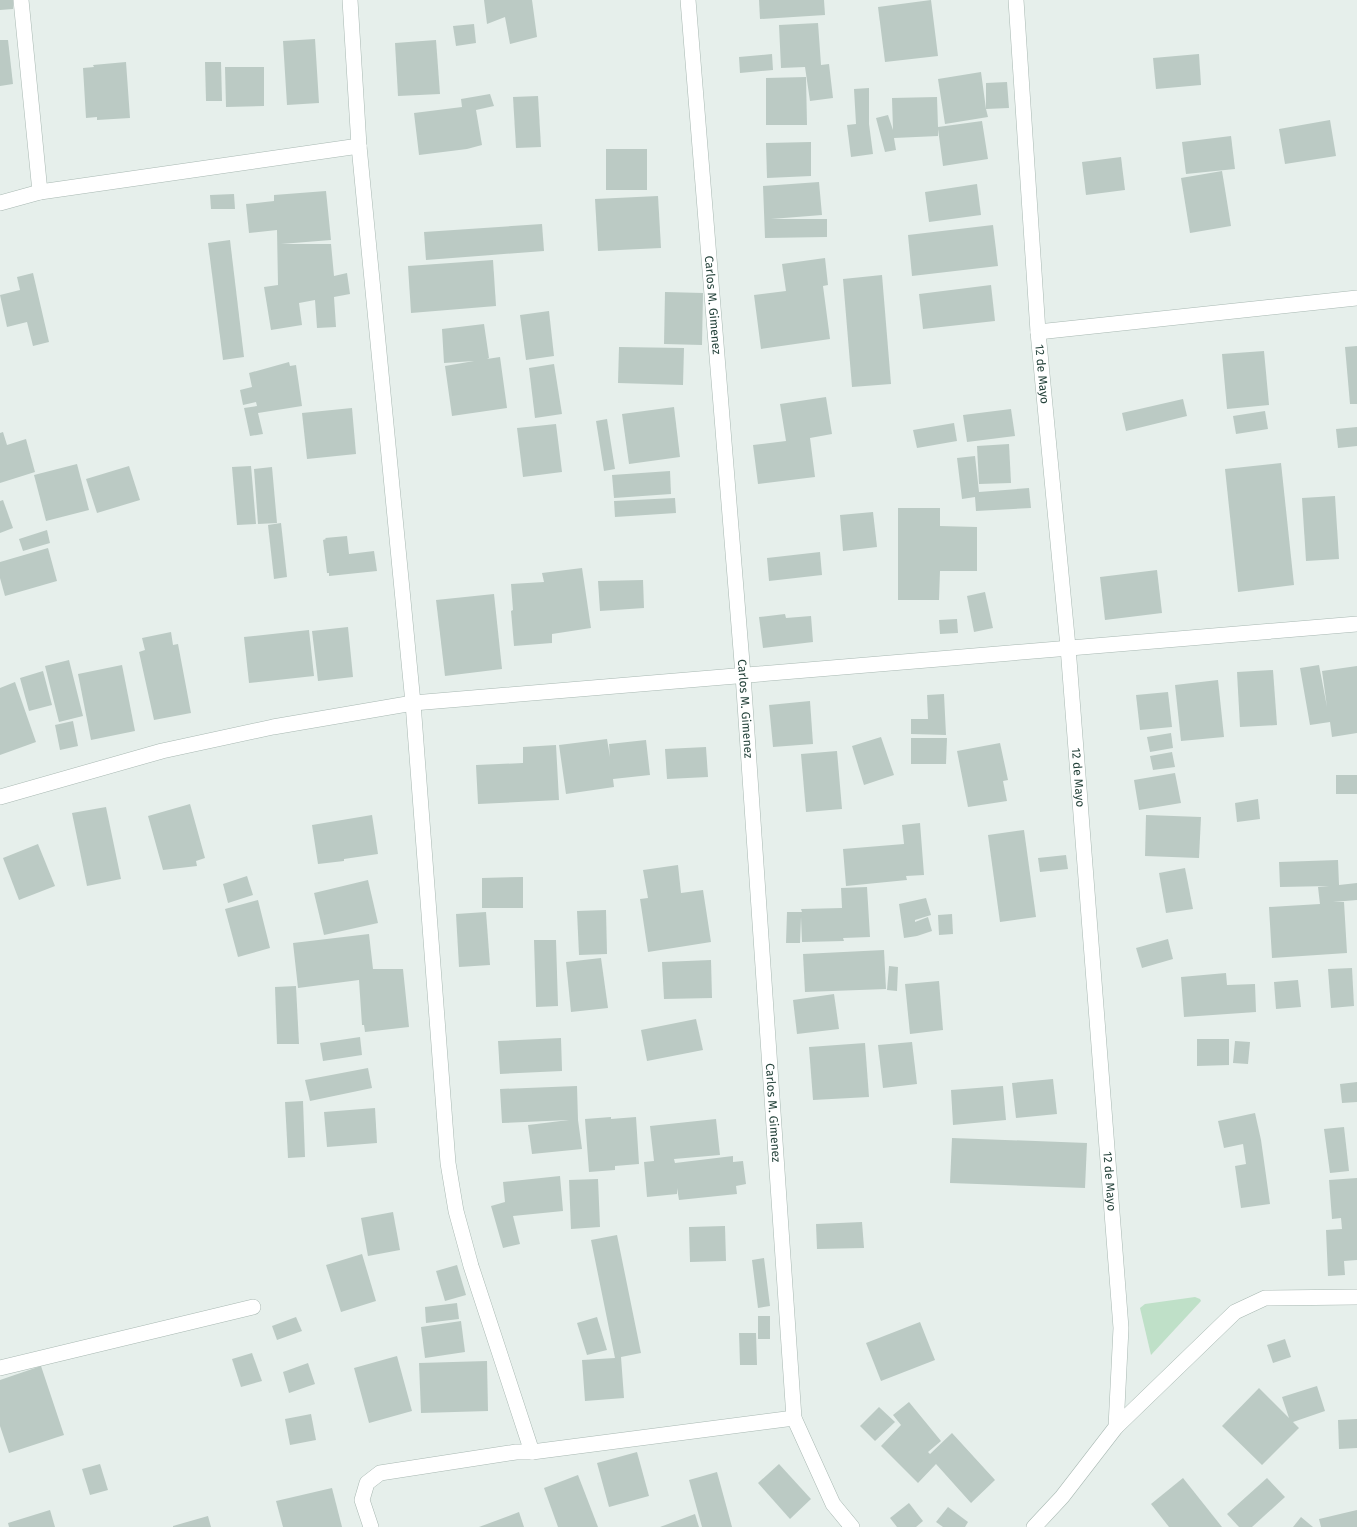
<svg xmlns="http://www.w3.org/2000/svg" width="1357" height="1527" font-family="'Fira Sans',sans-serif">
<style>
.green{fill:#bfe0c8}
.building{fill:#bbcac4}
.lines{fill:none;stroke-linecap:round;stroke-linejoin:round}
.minor-casing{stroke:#a8b8b2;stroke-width:16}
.minor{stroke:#fff;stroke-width:15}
.labels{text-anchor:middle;stroke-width:4.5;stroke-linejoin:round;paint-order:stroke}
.street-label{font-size:12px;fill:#24423a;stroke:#f7fbf9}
</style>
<rect width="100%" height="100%" fill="#e6efeb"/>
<path class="green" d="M1195,1297L1200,1299L1201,1301L1151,1355L1140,1308L1145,1304Z"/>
<g class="building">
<path d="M0,0H13V9L0,10Z"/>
<path d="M484,0H532L537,37L510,44L505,17L487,24Z"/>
<path d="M759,0H824L825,15L760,19Z"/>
<path d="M931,0L938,56L885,62L878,7Z"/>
<path d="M818,23L821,65L829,64L833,98L810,101L805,67L781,68L779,25Z"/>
<path d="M474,24L476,43L456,46L453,26Z"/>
<path d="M315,39L319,103L287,105L283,41Z"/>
<path d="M0,40H8L13,84L0,86Z"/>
<path d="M436,40L440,94L398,96L395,43Z"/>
<path d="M772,54L773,70L740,73L739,57Z"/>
<path d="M1199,54L1201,85L1156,89L1153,58Z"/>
<path d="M126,62L130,118L97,120V117L86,118L83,68L94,67L93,65Z"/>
<path d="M205,62H221L222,101H206Z"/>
<path d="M225,67H264V106L226,107Z"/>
<path d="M981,72L986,109V83L1007,82L1009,108L986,109L988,117L945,124L938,79Z"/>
<path d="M806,77L807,125H766V78Z"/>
<path d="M869,88V124L873,154L851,157L847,125L856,124L854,89Z"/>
<path d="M490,94L494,106L476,110L482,145L467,149L419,155L414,113L462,107L461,99Z"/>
<path d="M538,96L541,147L516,148L513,97Z"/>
<path d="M937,97L938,127L982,121L988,159L943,166L938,129V136L894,138L896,150L885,152L876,118L888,115L893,130L892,98Z"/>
<path d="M1330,120L1336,156L1285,164L1279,129Z"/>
<path d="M1231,136L1235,169L1186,174L1182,142Z"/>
<path d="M811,142V176L767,178L766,143Z"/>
<rect x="606" y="149" width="41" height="41"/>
<path d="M1121,157L1125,190L1086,195L1082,162Z"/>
<path d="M1222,171L1231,226L1190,233L1181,178Z"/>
<path d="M819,182L822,215L771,219H827V237L765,238L763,186Z"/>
<path d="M977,184L981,215L929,222L925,192Z"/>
<path d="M326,191L331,240L281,244H331L334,276L347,273L350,294L334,297L336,327L317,328L315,300L299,303L302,325L271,330L264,287L278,285L277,230L249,233L246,204L274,201V195Z"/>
<path d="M234,194L235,209H211L210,195Z"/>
<path d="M658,196L661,248L598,251L595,199Z"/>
<path d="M542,224L544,251L426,260L424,232Z"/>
<path d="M993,225L998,266L912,276L908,235Z"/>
<path d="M230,240L244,357L223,360L208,243Z"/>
<path d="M825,258L828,285L823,286L830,339L761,349L754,295L786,291L782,264Z"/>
<path d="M493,260L496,306L411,313L408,266Z"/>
<path d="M33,273L49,342L33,346L27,322L7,327L0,295L20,290L17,277Z"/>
<path d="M882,275L891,384L852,387L843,279Z"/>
<path d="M991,285L995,321L923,329L919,294Z"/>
<path d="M665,292L703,293L702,345L664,344Z"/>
<path d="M549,311L554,356L526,360L520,315Z"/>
<path d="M484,324L489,358L487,359L500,357L507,408L452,416L445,366L474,361L444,363L442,329Z"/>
<path d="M1357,346V404H1350L1345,347Z"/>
<path d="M619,347L684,348L683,385L618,383Z"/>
<path d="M1264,351L1269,405L1227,409L1222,354Z"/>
<path d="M289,362L290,366L296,365L302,406L258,413L263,434L250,436L244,408L257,406L256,402L243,405L240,390L252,387L249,373Z"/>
<path d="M554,364L562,414L535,418L529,368Z"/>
<path d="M826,397L832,434L810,438L815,477L758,484L753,445L786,441L780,404Z"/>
<path d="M1183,399L1187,416L1126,431L1122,413Z"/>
<path d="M674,407L680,457L629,464L622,414Z"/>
<path d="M352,408L356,454L307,459L302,413Z"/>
<path d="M1011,409L1015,436L967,442L963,415Z"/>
<path d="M1265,411L1268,429L1236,434L1233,416Z"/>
<path d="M607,419L615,469L604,471L596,421Z"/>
<path d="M954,423L957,441L917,448L913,430Z"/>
<path d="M556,424L562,472L523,477L517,428Z"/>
<path d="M1357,427V446L1338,448L1336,429Z"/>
<path d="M3,432L7,445L26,439L35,472L0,483V433Z"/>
<path d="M1009,444L1011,483L979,484L977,446Z"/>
<path d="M975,456L979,492L1029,488L1031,508L976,511L975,497L962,499L957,458Z"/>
<path d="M1281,463L1294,585L1238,592L1225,469Z"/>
<path d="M77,464L89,510L46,521L34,475Z"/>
<path d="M129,466L140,500L97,513L86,479Z"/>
<path d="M251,466L256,524L237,525L232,467Z"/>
<path d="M272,467L277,523L258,524L254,469Z"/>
<path d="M670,471L671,494L614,498L612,475Z"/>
<path d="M1335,496L1339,559L1306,561L1302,498Z"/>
<path d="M675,498L676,513L615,517L614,501Z"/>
<path d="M3,500L13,528L0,533V501Z"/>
<path d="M898,508H940V526L977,527V571H940L939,600H898Z"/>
<path d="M873,512L877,547L843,551L840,515Z"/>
<path d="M281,523L287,577L274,579L268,525Z"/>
<path d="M47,530L50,543L23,551L19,539Z"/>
<path d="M347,536L349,554L374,551L377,571L329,576V573H327L323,540L326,539L325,538Z"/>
<path d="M48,548L57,581L5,596L0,578V562Z"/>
<path d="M820,552L822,575L769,581L767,558Z"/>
<path d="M582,568L591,628L552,634V643L514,646L511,611L513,610L511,584L544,582L542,573Z"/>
<path d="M1157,570L1162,613L1105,620L1100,577Z"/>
<path d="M643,580L644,608L600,611L598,581Z"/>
<path d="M985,592L993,628L974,632L967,596Z"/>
<path d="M494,594L502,669L445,676L436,600Z"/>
<path d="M785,614L786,618L811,616L813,642L763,648L759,617Z"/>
<path d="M957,619L958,633L940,634L939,620Z"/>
<path d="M348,627L353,677L318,681L312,631Z"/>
<path d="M309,630L314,676L249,683L244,637Z"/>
<path d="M171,632L173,645L178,644L191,713L154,720L139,652L145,650L142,638Z"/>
<path d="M69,660L83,716L59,722L45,666Z"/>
<path d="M122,665L135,731L91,740L78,674Z"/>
<path d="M1319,665L1327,707L1322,671L1357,666V733L1332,737L1330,722L1310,725L1300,668Z"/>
<path d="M1273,670L1277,725L1240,727L1237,672Z"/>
<path d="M43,671L52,705L29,711L20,678Z"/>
<path d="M1218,680L1224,737L1181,741L1175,685Z"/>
<path d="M15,682L36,742L0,755V688Z"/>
<path d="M1168,692L1172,727L1140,730L1136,695Z"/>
<path d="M944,694L946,735L911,734V719H928L927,695Z"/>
<path d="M810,701L813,744L773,747L769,705Z"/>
<path d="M73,721L78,746L60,750L55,725Z"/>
<path d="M1171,733L1173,748L1150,752L1147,737Z"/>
<path d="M881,737L894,775L864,785L852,746Z"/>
<path d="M911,738H947L946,764H911Z"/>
<path d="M607,739L610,757L609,744L646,740L650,775L613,779L614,787L566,794L559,745Z"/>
<path d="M1000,743L1008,780L1003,781L1007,801L968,807L957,751Z"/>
<path d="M556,745L559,800L478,804L476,765L523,763V747Z"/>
<path d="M706,747L708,777L667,779L665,749Z"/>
<path d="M837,751L842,809L806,812L801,754Z"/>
<path d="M1172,752L1175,767L1153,770L1150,756Z"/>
<path d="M1175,773L1181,803L1139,810L1134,780Z"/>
<rect x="1336" y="775" width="21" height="19"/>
<path d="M1258,799L1260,819L1237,822L1235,803Z"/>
<path d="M190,804L205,858L196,861L197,866L163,870L148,816Z"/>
<path d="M106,807L121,879L87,886L72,813Z"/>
<path d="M372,815L378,854L344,859V861L318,864L312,825Z"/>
<path d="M1146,815L1201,817L1199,858L1145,856Z"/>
<path d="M920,823L924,875L906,876L907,880L846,886L843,849L904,844L902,825Z"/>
<path d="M1024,830L1036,917L1000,922L988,835Z"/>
<path d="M38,844L55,886L19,900L3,858Z"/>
<path d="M1066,855L1068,869L1040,872L1038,858Z"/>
<path d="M1338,860L1339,885L1357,883V900L1333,902H1344L1347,953L1272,958L1269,907L1320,904L1318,887L1329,886L1280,887L1279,862Z"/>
<path d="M678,865L681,893L703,890L711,942L648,952L640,899L648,898L643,870Z"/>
<path d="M1185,868L1193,909L1166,913L1159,873Z"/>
<path d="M247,876L253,895L228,903L223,884Z"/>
<path d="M523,877V908H482V878Z"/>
<path d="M368,880L378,923L324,935L314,893Z"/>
<path d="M867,887L870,937L843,938L844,941L802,942L801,917L800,943H786L787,912H802L801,909L842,908L841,888Z"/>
<path d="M926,898L931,915L915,920V922L928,917L932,931L917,936L904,938L899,904Z"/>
<path d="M258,900L270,948L238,957L225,909Z"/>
<path d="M606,910L607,954L579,955L577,911Z"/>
<path d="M486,912L490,965L459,967L456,914Z"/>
<path d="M952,914L953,934L939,935L938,915Z"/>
<path d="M369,934L373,969H403L409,1027L365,1032L364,1025H362L359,980L298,988L293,943Z"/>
<path d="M1168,939L1173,959L1142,968L1136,948Z"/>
<path d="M534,940H556L558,1006L536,1007Z"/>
<path d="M884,950L886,989L805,992L803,954Z"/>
<path d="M601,958L608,1008L571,1012L566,962Z"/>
<path d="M711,960L712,998L664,999L662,962Z"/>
<path d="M889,966L898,967L897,991L887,990Z"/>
<path d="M1352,968L1354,1006L1331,1008L1328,969Z"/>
<path d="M1226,973L1227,985L1255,984L1256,1012L1184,1017L1181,977Z"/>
<path d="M1298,980L1301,1007L1276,1009L1274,982Z"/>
<path d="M939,981L943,1030L910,1034L905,984Z"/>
<path d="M296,986L299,1044H277L275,987Z"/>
<path d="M834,994L839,1029L797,1034L793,1000Z"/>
<path d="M696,1019L703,1050L647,1061L641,1030Z"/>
<path d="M360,1037L362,1055L323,1061L320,1043Z"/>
<path d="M561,1038L562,1071L500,1074L498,1041Z"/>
<path d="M1197,1039H1229V1065L1197,1066Z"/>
<path d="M1235,1041L1250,1042L1248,1064L1233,1063Z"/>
<path d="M912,1042L917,1084L883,1088L878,1045Z"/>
<path d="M865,1043L869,1097L813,1100L809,1047Z"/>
<path d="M368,1068L372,1088L310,1101L305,1080Z"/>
<path d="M1053,1079L1057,1114L1016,1118L1012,1083Z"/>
<path d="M1357,1082V1102L1342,1103L1340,1084Z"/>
<path d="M577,1086L578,1120L582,1149L532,1154L528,1125L569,1120L502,1123L500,1089Z"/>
<path d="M1003,1086L1006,1120L953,1125L951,1090Z"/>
<path d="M303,1101L305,1157L288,1158L285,1102Z"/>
<path d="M375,1108L377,1143L327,1147L324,1112Z"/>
<path d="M1255,1113L1261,1140L1270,1204L1241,1208L1235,1166L1246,1164L1243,1144L1224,1148L1218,1121Z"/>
<path d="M611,1117V1119L636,1117L639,1164L615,1166V1170L589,1172L585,1119Z"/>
<path d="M716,1119L720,1155L674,1159L675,1163L733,1156V1162L743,1161L746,1184L736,1186L737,1194L679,1200L677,1188V1194L647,1197L644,1162L654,1161L650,1126Z"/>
<path d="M1344,1127L1349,1171L1330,1173L1324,1129Z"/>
<path d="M952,1138L1087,1143L1085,1188L950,1183Z"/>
<path d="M560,1176L563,1211L513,1216L520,1244L503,1248L491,1206L505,1202L503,1182Z"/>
<path d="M1357,1178V1260L1344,1261L1345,1275L1328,1276L1326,1230L1342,1229L1341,1218L1332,1219L1329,1180Z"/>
<path d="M598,1179L600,1227L571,1229L569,1180Z"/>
<path d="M393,1212L400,1250L368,1256L361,1218Z"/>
<path d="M862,1222L864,1248L817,1249L816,1224Z"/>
<path d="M725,1226L726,1261L690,1262L689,1227Z"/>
<path d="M617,1235L641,1353L621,1357L624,1398L585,1401L582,1360L615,1358L591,1240Z"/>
<path d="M362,1254L376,1301L341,1312L326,1265Z"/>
<path d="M764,1258L770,1306L758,1308L752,1260Z"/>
<path d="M457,1265L466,1295L445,1301L436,1271Z"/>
<path d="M457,1303L459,1319L426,1323L425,1307Z"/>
<rect x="758" y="1316" width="12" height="23"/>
<path d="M296,1317L302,1331L277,1340L272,1326Z"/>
<path d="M597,1317L607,1350L587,1355L577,1323Z"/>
<path d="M461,1321L465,1352L425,1358L421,1327Z"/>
<path d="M920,1322L935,1360L881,1381L866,1343Z"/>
<path d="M739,1333H756L757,1365H740Z"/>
<path d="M1285,1339L1291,1357L1273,1363L1267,1345Z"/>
<path d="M252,1353L262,1381L241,1387L232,1359Z"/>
<path d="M397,1356L412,1411L369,1423L354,1368Z"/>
<path d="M487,1361L488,1411L421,1413L419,1363Z"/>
<path d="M308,1363L315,1384L289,1393L283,1372Z"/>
<path d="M41,1366L64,1435L9,1453L0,1426V1380Z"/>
<path d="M1317,1386L1325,1411L1293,1422L1299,1428L1262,1465L1222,1426L1259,1388L1289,1418L1282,1397Z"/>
<path d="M909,1402L941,1441L928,1452L930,1454L952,1433L995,1480L971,1503L936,1464L918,1483L881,1446L901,1425L893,1415Z"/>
<path d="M879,1407L895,1422L875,1441L860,1426Z"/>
<path d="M311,1414L316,1440L290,1445L285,1419Z"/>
<path d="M1357,1419V1448L1339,1449L1338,1420Z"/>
<path d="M637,1452L649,1496L609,1507L597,1463Z"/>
<path d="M100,1464L108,1490L90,1495L82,1469Z"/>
<path d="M779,1464L811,1499L790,1519L758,1483Z"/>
<path d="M717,1472L732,1527H702L689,1480Z"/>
<path d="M578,1475L598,1527H558L544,1488Z"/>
<path d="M1183,1478L1222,1527H1169L1151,1504Z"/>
<path d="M1267,1478L1285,1497L1252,1527H1239L1227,1514Z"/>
<path d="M332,1488L342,1527H283L276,1501Z"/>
<path d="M909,1503L923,1521L916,1527H897L890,1518Z"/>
<path d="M948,1507L968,1522L965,1527H943L936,1522Z"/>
<path d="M50,1510L55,1527H9L8,1523Z"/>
<path d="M1357,1510V1527H1321L1319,1519Z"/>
<path d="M519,1512L524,1527H479Z"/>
<path d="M695,1514L699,1527H660Z"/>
<path d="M208,1516L211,1527H173V1526Z"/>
<path d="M1301,1517L1313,1527H1293Z"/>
</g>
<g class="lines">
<g class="minor-casing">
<g id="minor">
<path d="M21,0L40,192"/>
<path d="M350,0L359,146L413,703L448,1163L456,1211L471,1266L532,1452"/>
<path id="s1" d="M688,0L743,675L794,1418L833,1504L852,1527"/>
<path id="s2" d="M1016,0L1038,332L1068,647L1121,1328L1116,1427L1062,1497L1034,1527"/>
<path d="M0,203L40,192L359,146"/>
<path d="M1038,332L1357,298"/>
<path d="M0,797L162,751L273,727L413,703L1357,624"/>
<path d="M0,1368L253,1307"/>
<path d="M1116,1427L1235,1312L1265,1298L1357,1297"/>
<path d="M371,1527L362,1500L367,1483L380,1473L516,1452H532L794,1418"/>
</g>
</g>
<use href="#minor" class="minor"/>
</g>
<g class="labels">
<g class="street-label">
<text dy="4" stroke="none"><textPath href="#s1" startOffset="306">Carlos M. Gimenez</textPath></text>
<text dy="4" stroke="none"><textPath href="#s2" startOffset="375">12 de Mayo</textPath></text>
<text dy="4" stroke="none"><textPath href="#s1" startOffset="711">Carlos M. Gimenez</textPath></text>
<text dy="4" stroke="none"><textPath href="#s2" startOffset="780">12 de Mayo</textPath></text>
<text dy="4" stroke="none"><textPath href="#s1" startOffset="1116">Carlos M. Gimenez</textPath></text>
<text dy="4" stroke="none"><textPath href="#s2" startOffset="1185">12 de Mayo</textPath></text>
</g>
</g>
</svg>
